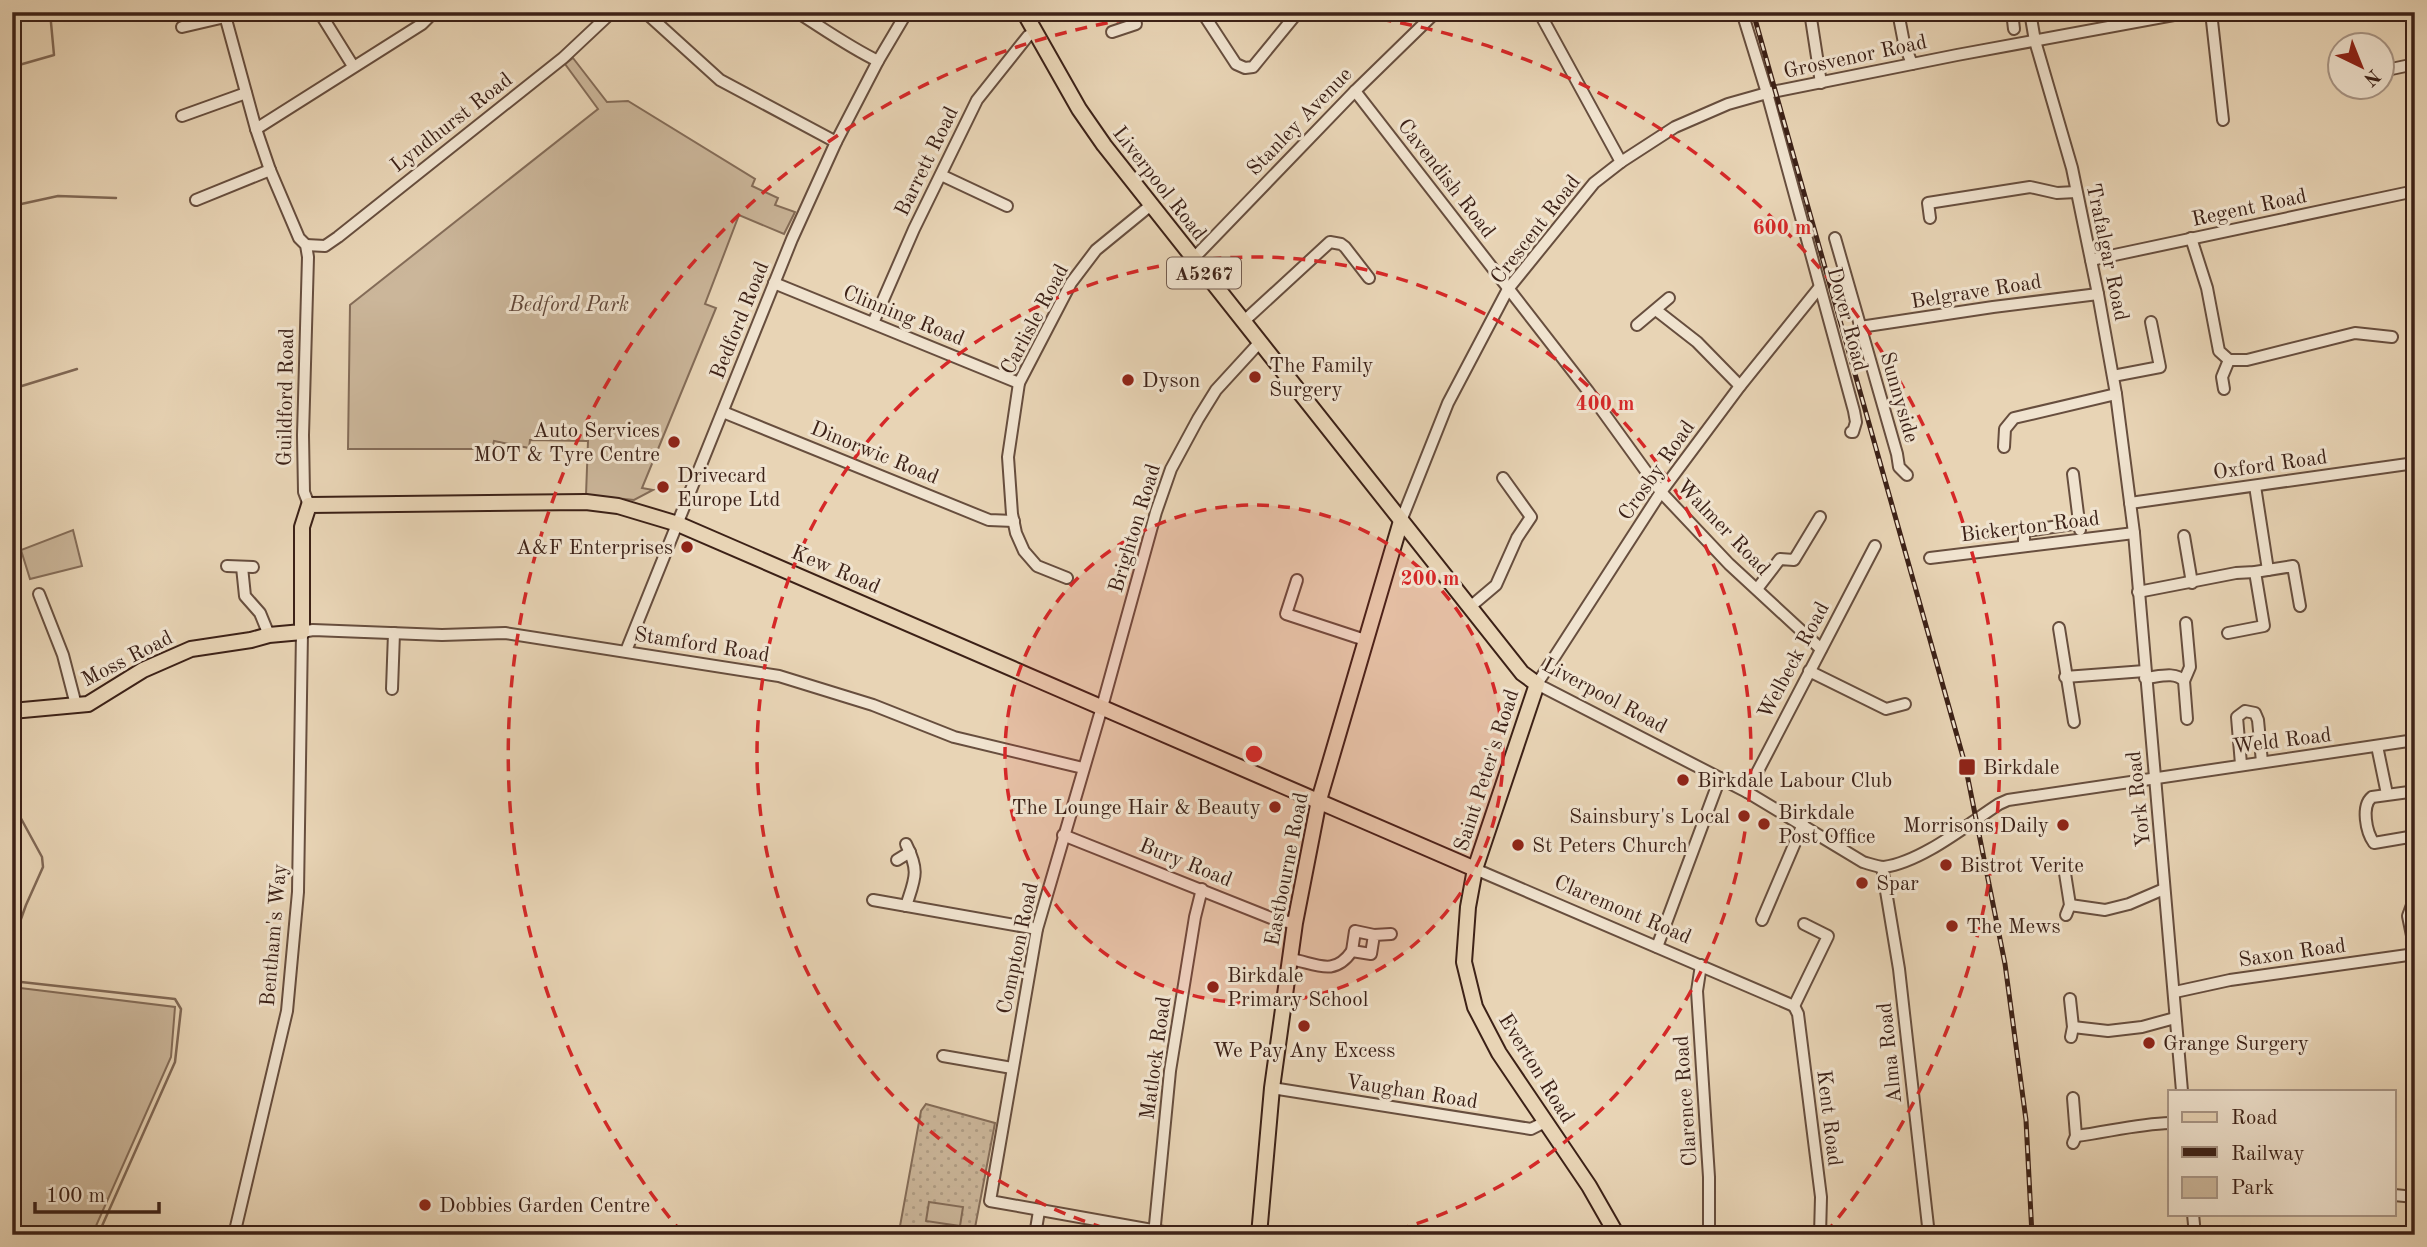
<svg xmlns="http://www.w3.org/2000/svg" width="2427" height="1247" font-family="'Old Standard TT',serif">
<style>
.grass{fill:url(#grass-dots);stroke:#846c58;stroke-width:2}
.green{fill:#cbb69a;stroke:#846c58;stroke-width:2}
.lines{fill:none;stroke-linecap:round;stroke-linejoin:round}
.stream{stroke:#806855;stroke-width:2.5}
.minor-casing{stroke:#674e3e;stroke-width:14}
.major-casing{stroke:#3c2117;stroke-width:18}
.minor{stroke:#f0e3cf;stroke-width:10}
.major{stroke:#e8d4b5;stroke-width:14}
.rail-casing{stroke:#3c2117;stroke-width:5}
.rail{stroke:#f0e3cf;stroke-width:2.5;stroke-dasharray:8;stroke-linecap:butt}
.ring{fill:none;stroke:#d62828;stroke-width:3.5;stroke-dasharray:12 9}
.poi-dot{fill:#8f2418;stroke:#f0e3cf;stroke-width:2.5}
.labels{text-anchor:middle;stroke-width:6;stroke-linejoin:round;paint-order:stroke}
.shield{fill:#f0e3cf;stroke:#725b4e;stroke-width:2}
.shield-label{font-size:19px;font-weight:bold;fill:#3c2117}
.street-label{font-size:21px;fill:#3c2117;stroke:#f0e3cf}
.park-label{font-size:21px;font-style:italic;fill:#604638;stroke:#f0e3cf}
.poi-label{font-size:21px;fill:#3c2117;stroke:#f0e3cf;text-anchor:start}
.centre{fill:#d62828;stroke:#f0e3cf;stroke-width:3.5}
.ring-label{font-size:21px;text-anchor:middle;font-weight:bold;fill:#d62828;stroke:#f0e3cf;stroke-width:6;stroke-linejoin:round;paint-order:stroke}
</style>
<defs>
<pattern id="grass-dots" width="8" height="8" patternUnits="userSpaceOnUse" patternTransform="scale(1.75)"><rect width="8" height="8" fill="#cbb69a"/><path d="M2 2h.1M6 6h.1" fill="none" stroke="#af9c84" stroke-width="1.8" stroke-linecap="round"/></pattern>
</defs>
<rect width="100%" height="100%" fill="#e8d4b5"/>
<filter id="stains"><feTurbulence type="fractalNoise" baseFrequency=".00286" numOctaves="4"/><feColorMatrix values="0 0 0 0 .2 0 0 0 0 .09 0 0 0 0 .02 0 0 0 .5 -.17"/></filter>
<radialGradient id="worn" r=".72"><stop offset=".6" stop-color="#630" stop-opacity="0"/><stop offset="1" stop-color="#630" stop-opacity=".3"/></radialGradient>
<path class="grass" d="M926,1104L995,1123L974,1233L900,1226L921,1111Z"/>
<g class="green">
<path d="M573,58L607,102L628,101L755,179L752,186L778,198L775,205L795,212L784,234L739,215L705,304L716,308L642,488L653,490L634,500L586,495L588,441L530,440L529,448L494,441L492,449H348L350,305L598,109L565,64Z"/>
<path d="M73,530L82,566L30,579L21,550Z"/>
<path d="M12,987L175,1007L171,1057L92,1235H12Z"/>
<path d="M929,1202L963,1207L960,1226L926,1221Z"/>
</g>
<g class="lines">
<g class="stream">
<path d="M12,67L54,55L50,12"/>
<path d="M12,206L58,196L116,198"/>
<path d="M12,389L77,369"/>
<path d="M12,802L42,857L43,867L26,905L12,944"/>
<path d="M12,981L175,999L181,1009L175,1062L98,1235"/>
</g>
<g class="minor-casing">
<g id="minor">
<path d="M224,12L256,129L270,170L299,238L306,245L308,257L303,435L304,492L309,505"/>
<path d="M645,12L720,80L836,142"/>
<path d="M797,12C824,29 849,47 878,61"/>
<path d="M1202,12L1236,64L1245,68L1253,67L1298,12"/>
<path d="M1539,12L1621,162"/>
<path d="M1742,12L1767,93L1854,411L1856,422L1853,432H1851"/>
<path d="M1810,12L1821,83"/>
<path d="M1898,12L1904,43L1912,64"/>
<path d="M2012,12L2014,29"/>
<path d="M2030,12L2035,41L2072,168L2098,294L2116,394L2134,533L2182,1091"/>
<path d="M2211,12L2223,120"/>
<path d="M320,13L353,66"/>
<path d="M182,27L225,17"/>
<path d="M1112,32L1136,24L1131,12"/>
<path d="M2382,71L2415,64"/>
<path d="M1355,91L1588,391L1661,492L1729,564L1821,649"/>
<path d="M182,116L246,93"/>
<path d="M256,129L422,24L429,17V12"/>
<path d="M941,175L1007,206"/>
<path d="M196,200L270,170"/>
<path d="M1930,218L1928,203L2030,187L2057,193L2076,192"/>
<path d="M1835,238L1897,454L1899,467L1907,475"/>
<path d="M2191,238L2207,288L2219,351L2229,360H2247L2355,333L2392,337"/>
<path d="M306,245L325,246L338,237L563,58L612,12"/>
<path d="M1193,259L1355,91L1436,12"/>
<path d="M2091,260L2415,191"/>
<path d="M774,283L1019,383"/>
<path d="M1819,288L1740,386L1661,492L1537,684L1747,792L1863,862C1870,864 1877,867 1884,867C1922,862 1968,824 1999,804L2008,800L2415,740"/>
<path d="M1656,310L1697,342L1740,386"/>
<path d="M1243,322L1330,242L1341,244L1345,247L1369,278"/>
<path d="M873,323L914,229L977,100L1028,36L1035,32"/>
<path d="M1637,325L1669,298"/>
<path d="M1860,327L1993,307L2098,294"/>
<path d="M2113,376L2160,367L2151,322"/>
<path d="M2224,389L2222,377L2229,360"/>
<path d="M723,412L989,520L1014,521"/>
<path d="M2004,447L2005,429L2014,418L2116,394"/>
<path d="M2073,474L2080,530"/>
<path d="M2255,486L2268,570"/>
<path d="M2130,503L2415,463"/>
<path d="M1401,521L1448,403L1508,289L1594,183L1621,162L1675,127L1728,104L1767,93L1957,55L2190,12"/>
<path d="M2184,536L2192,583"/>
<path d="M2024,546V535L2026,531L2079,523"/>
<path d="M1930,558L2134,533"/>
<path d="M227,566L253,567"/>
<path d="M242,567L245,596L260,613L269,635"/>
<path d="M1067,578L1037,566L1024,551L1016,533L1012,514L1008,457L1019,383L1071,283L1096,250L1151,205"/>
<path d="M1297,580L1286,614L1365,640"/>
<path d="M1757,589L1780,559L1794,560L1820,517"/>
<path d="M2138,592L2236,573L2255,572L2293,566L2300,606"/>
<path d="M39,594L63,655L76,705"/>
<path d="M1470,607L1496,585L1517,538L1531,517L1503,478"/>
<path d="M2059,628L2074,722"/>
<path d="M2228,633L2264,626L2255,572"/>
<path d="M626,651L792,239L836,142L878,61L907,12"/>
<path d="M1809,671L1886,709L1905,704"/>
<path d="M2065,677L2145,671"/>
<path d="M2145,678C2158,677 2175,671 2184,681L2187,719"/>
<path d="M2184,681L2190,667L2186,623"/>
<path d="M392,689L394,633"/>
<path d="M2377,746L2387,794"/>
<path d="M2241,764L2237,717L2245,711L2255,713L2258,720L2262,762"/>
<path d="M1747,792L1875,546"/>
<path d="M2415,796L2409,792L2372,797C2361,806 2366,832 2374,843L2415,836"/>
<path d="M1063,835L1276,920L1295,923"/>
<path d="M897,860L910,852"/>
<path d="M1882,867L1899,969L1929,1235"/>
<path d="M2064,867L2070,905L2066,915"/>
<path d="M1475,869L1794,1006"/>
<path d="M2415,897L2408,916L2415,950"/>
<path d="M873,900L1037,929"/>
<path d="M2070,905L2105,910L2129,904L2164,889"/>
<path d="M906,906C915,878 920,872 906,844"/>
<path d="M1762,920L1803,824"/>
<path d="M1657,947L1720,778"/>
<path d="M1352,951L1355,931L1374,935"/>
<path d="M1291,959C1317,964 1334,977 1352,951L1371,954L1374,935L1391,934"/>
<path d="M1701,965L1697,991L1709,1177V1235"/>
<path d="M2175,992L2230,980L2415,954"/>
<path d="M2070,999L2073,1027L2071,1037"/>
<path d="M1794,1006L1798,1014L1821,1197L1820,1235"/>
<path d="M1794,1006L1828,936L1804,924"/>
<path d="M2073,1027L2108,1031L2142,1027L2175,1018"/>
<path d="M943,1056L1012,1068"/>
<path d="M1272,1088L1531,1129L1545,1122"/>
<path d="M2076,1136C2108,1132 2137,1124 2170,1123"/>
<path d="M2073,1143L2076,1136L2073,1098"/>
<path d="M2394,1195L2415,1197"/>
<path d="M2193,1214L2195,1235"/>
<path d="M234,1235L287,1011L298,892L302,632L313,630L442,635L505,633L779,676L873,705L954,737L1083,768"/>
<path d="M1035,1235L1039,1211"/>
<path d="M1154,1235L1170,1071L1195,917L1202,889"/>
<path d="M1180,1235L990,1201L1037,929L1102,707L1156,512L1171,469L1198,419L1216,390L1260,342"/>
</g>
</g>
<g class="major-casing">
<g id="major">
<path d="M1024,12L1079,109L1104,145L1522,673L1537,684L1475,869L1468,907L1464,962L1475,1007L1499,1053L1589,1186L1617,1235"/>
<path d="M12,711L88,704L143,670L191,649L251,640L269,635L302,632V527L309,505L586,502L618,506L678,524L1475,869"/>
<path d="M1259,1235L1272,1088L1295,923L1319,800L1401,521"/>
</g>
</g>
<use href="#minor" class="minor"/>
<use href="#major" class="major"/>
<g class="rail-casing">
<path id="rail" d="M1753,12L1965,764L2005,964L2026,1120L2032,1235"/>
</g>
<use href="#rail" class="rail"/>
</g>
<circle cx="1254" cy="754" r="249" fill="#d62828" fill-opacity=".12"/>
<g class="ring">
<circle cx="1254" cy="754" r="249"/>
<path d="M1125 1234A497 497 0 1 1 1383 1234"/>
<path d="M683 1234A746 746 0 0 1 1170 13M1338 13A746 746 0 0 1 1825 1234"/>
</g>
<g class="poi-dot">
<circle cx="1255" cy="377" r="7"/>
<circle cx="1128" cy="380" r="7"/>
<circle cx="674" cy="442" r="7"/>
<circle cx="663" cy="487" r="7"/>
<circle cx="687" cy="547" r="7"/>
<rect x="1958" y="758" width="18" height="18" rx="3.5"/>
<circle cx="1683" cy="780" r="7"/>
<circle cx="1275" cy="807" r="7"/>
<circle cx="1744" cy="816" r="7"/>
<circle cx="1764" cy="824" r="7"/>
<circle cx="2063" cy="825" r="7"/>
<circle cx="1518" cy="845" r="7"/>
<circle cx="1946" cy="865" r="7"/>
<circle cx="1862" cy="883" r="7"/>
<circle cx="1952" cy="926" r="7"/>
<circle cx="1213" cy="987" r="7"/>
<circle cx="1304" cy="1026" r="7"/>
<circle cx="2149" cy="1043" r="7"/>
<circle cx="425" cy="1205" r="7"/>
</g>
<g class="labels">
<rect class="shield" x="1167" y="257.5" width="74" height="31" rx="5"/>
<g class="shield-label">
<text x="1204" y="280">A5267</text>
</g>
<g class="street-label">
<text transform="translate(1855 56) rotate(-12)" y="7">Grosvenor Road</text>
<text transform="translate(1299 121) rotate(-46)" y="7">Stanley Avenue</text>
<text transform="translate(451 122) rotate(-38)" y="7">Lyndhurst Road</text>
<text transform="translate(926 161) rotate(-64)" y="7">Barrett Road</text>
<text transform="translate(1447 178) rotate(52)" y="7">Cavendish Road</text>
<text transform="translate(1160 183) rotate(52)" y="7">Liverpool Road</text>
<text transform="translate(2249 207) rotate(-12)" y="7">Regent Road</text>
<text transform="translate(1535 229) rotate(-52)" y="7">Crescent Road</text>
<text transform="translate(2108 252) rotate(78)" y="7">Trafalgar Road</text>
<text transform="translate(1976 291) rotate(-9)" y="7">Belgrave Road</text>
<text transform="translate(904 315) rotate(22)" y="7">Clinning Road</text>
<text transform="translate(1034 319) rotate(-62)" y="7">Carlisle Road</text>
<text transform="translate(1848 319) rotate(75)" y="7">Dover Road</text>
<text transform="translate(739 320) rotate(-68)" y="7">Bedford Road</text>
<text transform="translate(285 397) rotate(-89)" y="7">Guildford Road</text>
<text transform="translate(1900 397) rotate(74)" y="7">Sunnyside</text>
<text transform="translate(875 452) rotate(22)" y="7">Dinorwic Road</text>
<text transform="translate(2270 464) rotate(-8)" y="7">Oxford Road</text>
<text transform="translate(1656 470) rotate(-55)" y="7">Crosby Road</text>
<text transform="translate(2030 526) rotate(-7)" y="7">Bickerton Road</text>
<text transform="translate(1724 527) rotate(46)" y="7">Walmer Road</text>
<text transform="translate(1134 528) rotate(-73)" y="7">Brighton Road</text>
<text transform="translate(836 569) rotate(23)" y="7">Kew Road</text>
<text transform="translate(702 644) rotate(9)" y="7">Stamford Road</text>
<text transform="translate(127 658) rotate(-27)" y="7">Moss Road</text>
<text transform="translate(1793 660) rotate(-62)" y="7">Welbeck Road</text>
<text transform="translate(1605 695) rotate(28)" y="7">Liverpool Road</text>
<text transform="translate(2282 740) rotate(-7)" y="7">Weld Road</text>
<text transform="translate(1486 770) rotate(-72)" y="7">Saint Peter's Road</text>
<text transform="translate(2138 799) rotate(-96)" y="7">York Road</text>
<text transform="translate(1186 862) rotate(22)" y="7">Bury Road</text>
<text transform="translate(1286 869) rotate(-79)" y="7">Eastbourne Road</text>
<text transform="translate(1623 909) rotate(23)" y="7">Claremont Road</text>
<text transform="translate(273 935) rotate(-85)" y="7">Bentham's Way</text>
<text transform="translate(1017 948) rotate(-78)" y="7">Compton Road</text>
<text transform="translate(2292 952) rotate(-8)" y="7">Saxon Road</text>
<text transform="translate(1889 1053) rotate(-96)" y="7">Alma Road</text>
<text transform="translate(1155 1058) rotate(-82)" y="7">Matlock Road</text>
<text transform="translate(1537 1068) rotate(58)" y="7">Everton Road</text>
<text transform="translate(1412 1091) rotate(9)" y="7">Vaughan Road</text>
<text transform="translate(1685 1101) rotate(-94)" y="7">Clarence Road</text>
<text transform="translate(1830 1118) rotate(83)" y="7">Kent Road</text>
</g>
<g class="park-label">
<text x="569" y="311">Bedford Park</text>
</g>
<g class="poi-label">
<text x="1269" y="372">The Family<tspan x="1269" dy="24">Surgery</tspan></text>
<text x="1142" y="387">Dyson</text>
<text x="660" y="437" text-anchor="end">Auto Services<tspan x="660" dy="24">MOT &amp; Tyre Centre</tspan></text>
<text x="677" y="482">Drivecard<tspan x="677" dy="24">Europe Ltd</tspan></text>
<text x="673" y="554" text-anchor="end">A&amp;F Enterprises</text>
<text x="1983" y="774">Birkdale</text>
<text x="1697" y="787">Birkdale Labour Club</text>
<text x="1261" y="814" text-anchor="end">The Lounge Hair &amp; Beauty</text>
<text x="1778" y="819">Birkdale<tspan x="1778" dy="24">Post Office</tspan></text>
<text x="1730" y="823" text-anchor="end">Sainsbury's Local</text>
<text x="2049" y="832" text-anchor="end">Morrisons Daily</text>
<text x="1532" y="852">St Peters Church</text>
<text x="1960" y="872">Bistrot Verite</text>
<text x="1876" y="890">Spar</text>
<text x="1966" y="933">The Mews</text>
<text x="1227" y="982">Birkdale<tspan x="1227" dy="24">Primary School</tspan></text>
<text x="2163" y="1050">Grange Surgery</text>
<text x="1304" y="1057" text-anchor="middle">We Pay Any Excess</text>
<text x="439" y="1212">Dobbies Garden Centre</text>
</g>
</g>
<circle cx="1254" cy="754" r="10" class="centre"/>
<g class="ring-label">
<text x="1782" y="234">600 m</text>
<text x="1605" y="410">400 m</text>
<text x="1430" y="585">200 m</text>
</g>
<rect width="2427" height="1247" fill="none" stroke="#e8d4b5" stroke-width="42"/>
<rect x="14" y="14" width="2399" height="1219" fill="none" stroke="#3c2117" stroke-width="3.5"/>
<rect x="21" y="21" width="2385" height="1205" fill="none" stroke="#3c2117" stroke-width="2"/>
<rect x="2168" y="1090" width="228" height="126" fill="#f0e3cf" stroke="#a89585" stroke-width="2"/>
<rect x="2182" y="1112" width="35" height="10" fill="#e8d4b5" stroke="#a89585" stroke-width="2"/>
<text x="2231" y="1124" font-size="21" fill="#3c2117">Road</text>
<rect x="2182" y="1147" width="35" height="10" fill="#3c2117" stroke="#a89585" stroke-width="2"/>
<text x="2231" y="1160" font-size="21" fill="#3c2117">Railway</text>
<rect x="2182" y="1177" width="35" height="21" fill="#cbb69a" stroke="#a89585" stroke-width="2"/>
<text x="2231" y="1194" font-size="21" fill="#3c2117">Park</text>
<g transform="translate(2361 66) rotate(137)"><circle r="33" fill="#f0e3cf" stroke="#a89585" stroke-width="2"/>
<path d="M0-5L12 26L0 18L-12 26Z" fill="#8f2418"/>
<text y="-10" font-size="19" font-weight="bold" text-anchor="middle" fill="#3c2117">N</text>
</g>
<path d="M35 1202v10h124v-10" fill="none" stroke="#3c2117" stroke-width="3.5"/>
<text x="46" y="1202" font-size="21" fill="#3c2117" stroke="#f0e3cf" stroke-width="5" paint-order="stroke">100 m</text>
<rect width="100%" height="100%" filter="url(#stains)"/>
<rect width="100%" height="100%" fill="url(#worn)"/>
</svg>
